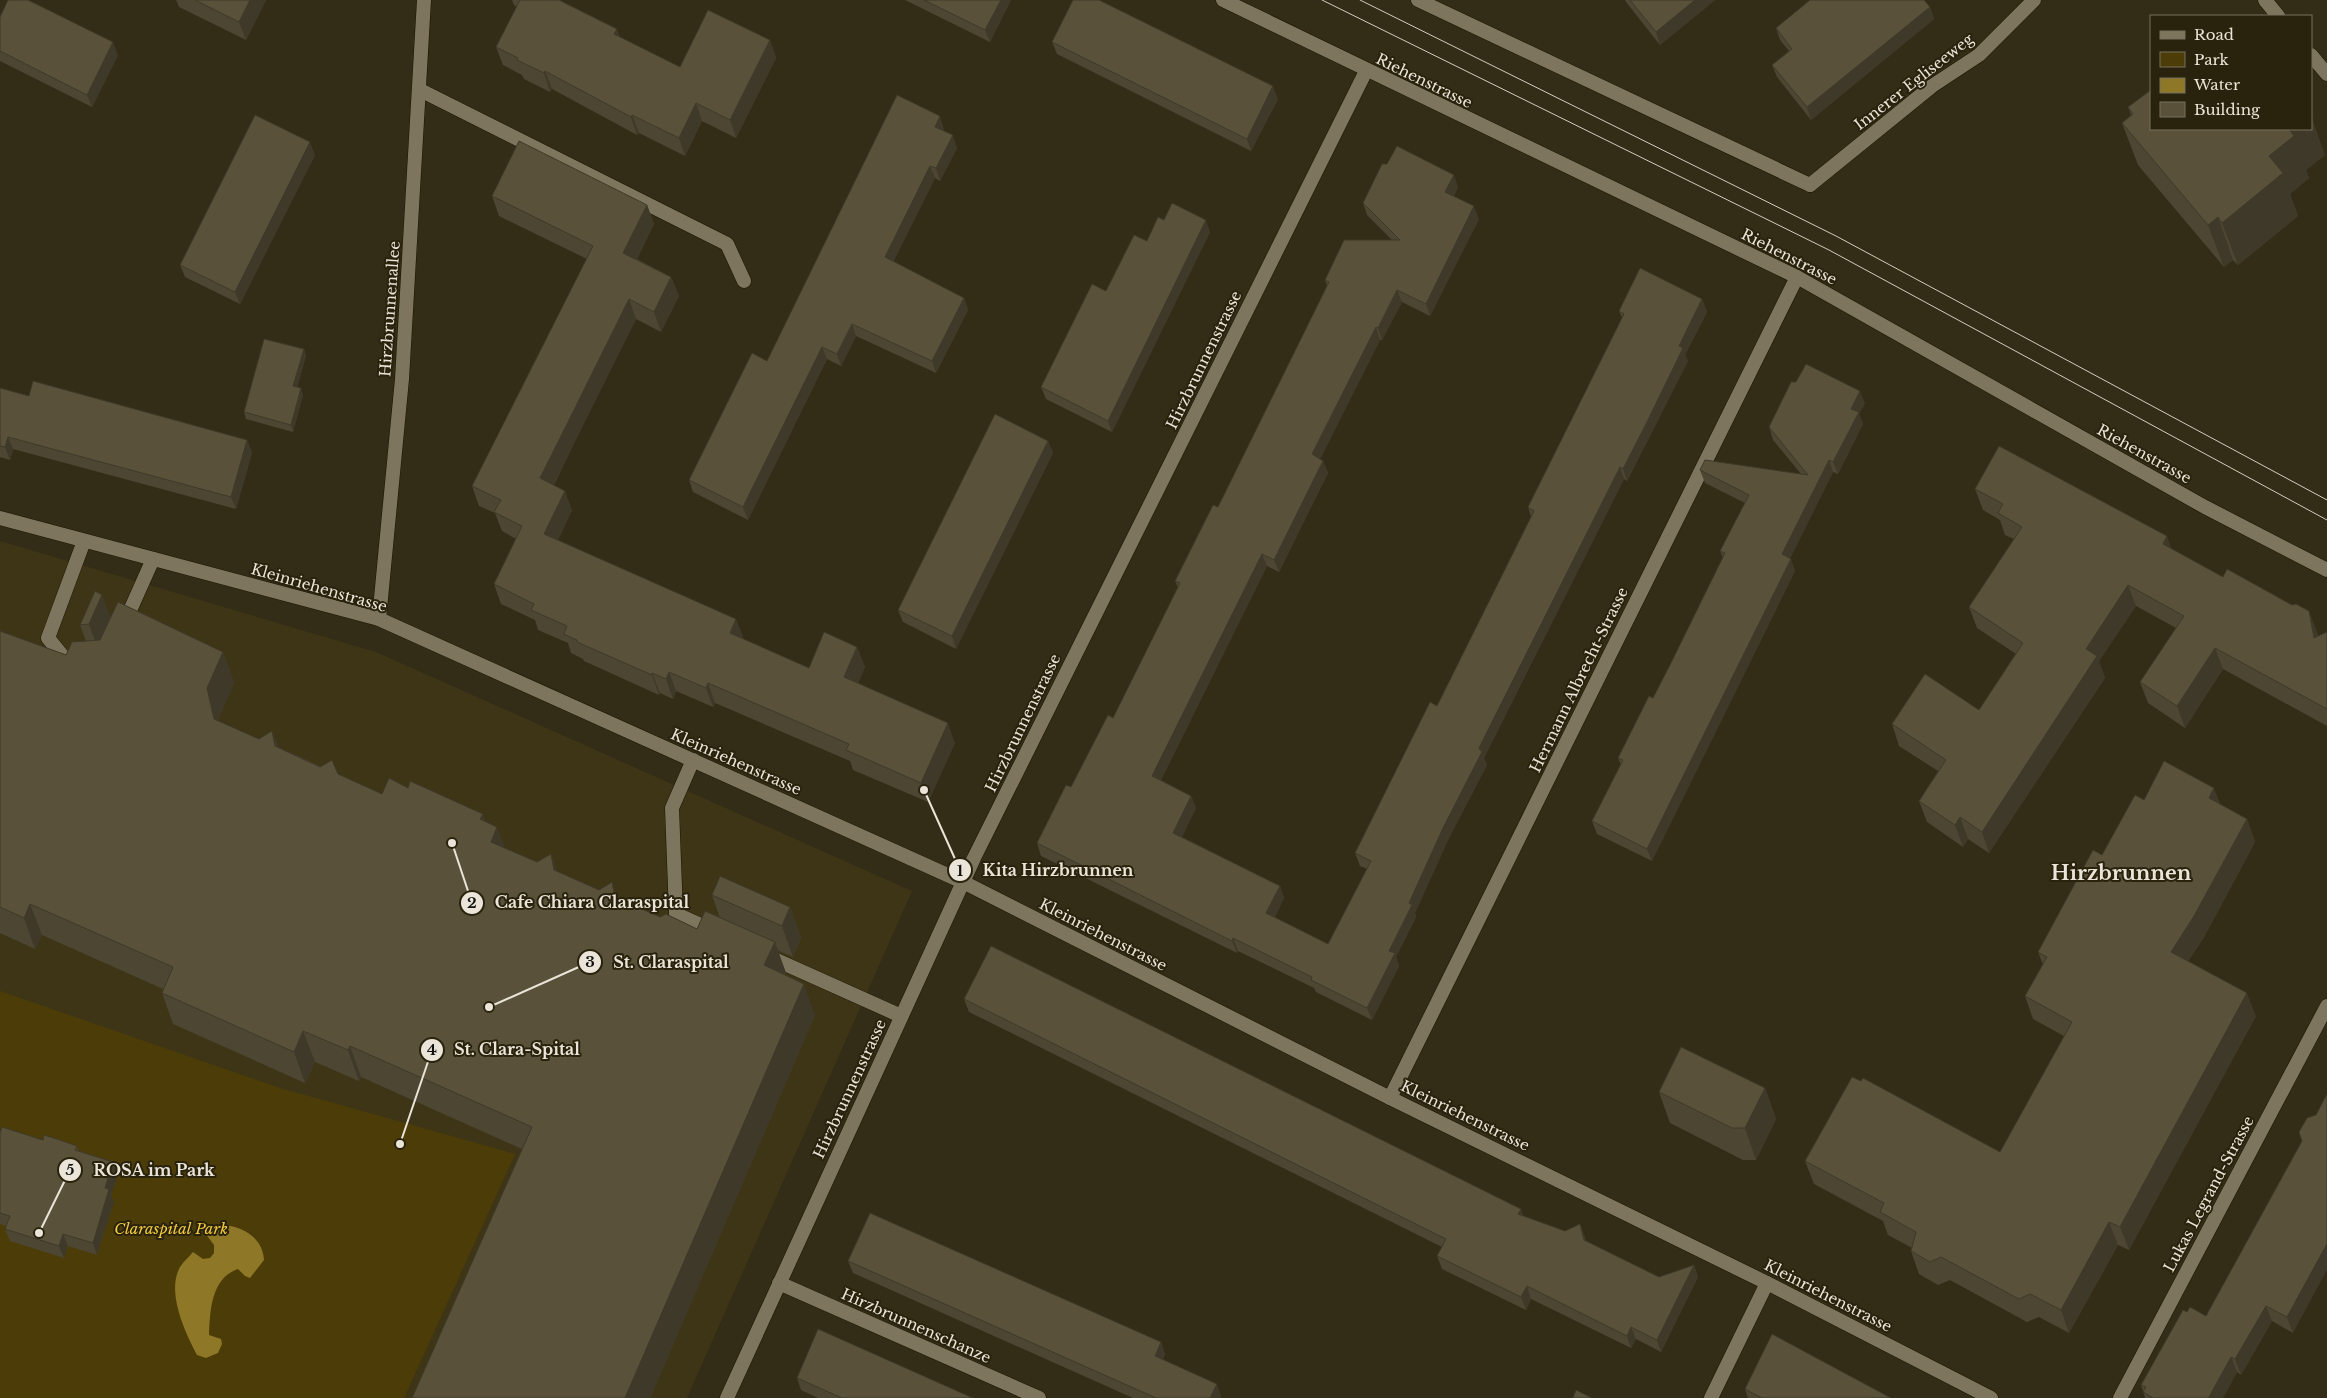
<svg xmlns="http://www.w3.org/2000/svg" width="2327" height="1398" font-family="'Libre Baskerville',serif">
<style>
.built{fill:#3e3517}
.green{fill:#4c3d08}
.water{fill:#8e7727}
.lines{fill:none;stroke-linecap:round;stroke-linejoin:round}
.service-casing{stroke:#1b1401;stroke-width:15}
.minor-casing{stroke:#1b1401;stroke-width:15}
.secondary-casing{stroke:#1b1401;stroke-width:15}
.service{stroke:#7d755d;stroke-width:14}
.minor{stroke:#7d755d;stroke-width:14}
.secondary{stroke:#7d755d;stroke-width:14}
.tram{stroke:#d1ccbe;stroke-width:1}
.wall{fill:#4d4632}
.shaded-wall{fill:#3e3929}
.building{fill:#59513a;stroke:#3e3929}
.labels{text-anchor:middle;stroke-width:4;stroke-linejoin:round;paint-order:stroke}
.street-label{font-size:15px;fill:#eae5d8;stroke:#29220c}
.park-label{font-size:15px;font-style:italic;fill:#f4cc3f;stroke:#29220c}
.district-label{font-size:20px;font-weight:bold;fill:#eae5d8;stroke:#29220c}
.leader{fill:none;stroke:#eae5d8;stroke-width:2}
.callout-dot{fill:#eae5d8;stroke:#29220c;stroke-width:2}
.mark-label{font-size:15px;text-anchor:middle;font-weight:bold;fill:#111}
.callout-label{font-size:16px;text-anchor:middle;font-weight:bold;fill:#eae5d8;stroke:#29220c;stroke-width:4;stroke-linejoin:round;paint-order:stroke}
</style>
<rect width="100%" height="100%" fill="#332c16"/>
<path class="built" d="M0,541L376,652L912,891L687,1398H0Z"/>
<path class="green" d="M0,991L280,1088L515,1154L404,1398H0Z"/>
<path class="water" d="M222,1225C243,1226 263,1238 264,1260L250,1278L245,1276L238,1269C211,1278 210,1311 209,1335L221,1339L222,1344L218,1353L206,1358L197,1355C185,1332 166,1292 180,1267C183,1262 189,1257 193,1252L203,1259L210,1258L214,1253V1245L205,1233L207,1230Z"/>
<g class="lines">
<g class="service-casing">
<g id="service">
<path d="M1418,0L1810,185"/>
<path d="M420,90L727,244L744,281"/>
<path d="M124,624L153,559"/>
<path d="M70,665L48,638L84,541"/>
<path d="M693,760L672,808L676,914L716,932"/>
<path d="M765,955L901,1016"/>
</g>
</g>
<g class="minor-casing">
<g id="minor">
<path d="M2265,0L2278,16"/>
<path d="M2311,55L2327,74"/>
<path d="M1810,185L1932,86L1979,55L2034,0"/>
<path d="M0,518L379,619L963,882L1390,1098L1767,1283L1991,1398"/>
<path d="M379,619L402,379L424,0"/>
<path d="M1390,1098L1797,277"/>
<path d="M779,1283L1039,1398"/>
<path d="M727,1398L974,858L1366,71"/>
<path d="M1711,1398L1767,1283"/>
<path d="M2120,1398L2327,1006"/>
</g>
</g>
<g class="secondary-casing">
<path id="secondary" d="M1223,0L1797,277L2205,507L2327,570"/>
</g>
<use href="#service" class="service"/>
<use href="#minor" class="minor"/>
<use href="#secondary" class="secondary"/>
<g class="tram">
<path d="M1322,0L1829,250L2327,520"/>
<path d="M1360,0L1836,236L2327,500"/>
</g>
</g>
<g class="wall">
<path d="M176,0H266L246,40L179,7Z"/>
<path d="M512,0H559L620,37L680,67L770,40L776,58L736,138L702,121L685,156L639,133L637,135L552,89L550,92L524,79L522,75L503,65L496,47L517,7L514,5Z"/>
<path d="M905,0H1011L990,42Z"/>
<path d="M1625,0H1715L1660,45L1626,2Z"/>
<path d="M1930,7L1934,19L1811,120L1777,77L1772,65L1789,51L1780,40L1776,28Z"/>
<path d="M0,17L118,55L92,107L0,61Z"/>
<path d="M1052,42L1278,99L1251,151L1057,54Z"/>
<path d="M2128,107L2325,155L2306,170L2309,178L2290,194L2298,216L2238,265L2233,260L2224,267L2138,165L2122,123L2131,115Z"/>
<path d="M944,129L943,131L957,148L940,181L935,178L893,262L964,298L968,310L936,373L856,336L841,366L827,359L748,520L693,492L689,480L767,361Z"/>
<path d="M315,155L240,304L185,277L180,265Z"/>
<path d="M1458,187L1454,196L1479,219L1430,316L1402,302L1382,340H1380L1320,459L1323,461L1328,473L1279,572L1267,566L1161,780L1191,796L1196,808L1182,837L1280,886L1284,898L1275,917L1328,944L1367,869L1360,866L1355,853L1437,706L1531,517L1528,507L1622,318L1619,311L1702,299L1707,312L1685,355L1688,361L1651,434L1627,481L1624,479L1484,758L1487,765L1448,840L1415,913L1416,917L1396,957L1399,966L1372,1020L1316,992L1314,988L1238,951L1237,953L1041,856L1037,843L1113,718L1178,588L1175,581L1218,507L1327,286L1325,280L1392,240L1367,215L1363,203Z"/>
<path d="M492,196L647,205L654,224L637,259L671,277L679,296L661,332L636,319L579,433L554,485L572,510L558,540L743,639L809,668L857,647L865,667L858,683L955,743L928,802L853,770L850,761L715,703L713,707L676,691L673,699L660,693L659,695L584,661L583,659L571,653L568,643L538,630L535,620L501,604L494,584L516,539L502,531L495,513L479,506L472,486L587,259L499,216Z"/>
<path d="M1164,220L1210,232L1112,432L1046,399L1041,387L1106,291Z"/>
<path d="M304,349L306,356L297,387L303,395L293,432L246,419L244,412Z"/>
<path d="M0,388L29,396L247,440L252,453L236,509L13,449L10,460L0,457Z"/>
<path d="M1865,403L1859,414L1863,424L1838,474L1833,472L1790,558L1795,571L1652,861L1597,834L1592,821L1621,765L1618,758L1653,698L1670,665L1723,558L1720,551L1745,503L1705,483L1700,470L1801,474L1773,440L1769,427Z"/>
<path d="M1048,441L1053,453L956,649L903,622L898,610Z"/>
<path d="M1975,489L2171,549L2317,632L2318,636L2327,632V726L2223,669L2185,728L2148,703L2140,682L2176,628L2136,606L2099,661L2105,678L1989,853L1968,839L1963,847L1927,822L1919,801L1938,771L1899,746L1892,724L1979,710L2016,654L1977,628L1969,607L2014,539L2005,535L2000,520L1983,510Z"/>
<path d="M111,618L223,652L234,683L218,719L219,721L259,739L272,731L278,747L382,794L408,788L483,814L485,821L505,848L537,862L551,854L557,871L660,917L697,929L720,918L712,895L790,907L801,938L793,957L777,950L786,973L785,975L815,1015L650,1398H412L522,1149L361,1077L359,1081L315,1062L305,1083L173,1024L162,993L163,989L42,935L35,949L0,933V631L66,655L86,641L80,625Z"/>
<path d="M2144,800L2220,804L2247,819L2255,842L2203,939L2188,961L2256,1016L2129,1250L2118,1245L2069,1333L2039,1317L2027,1322L1950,1280L1938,1285L1919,1274L1911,1251L1912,1248L1888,1235L1883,1221L1814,1184L1805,1161L2000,1152L2064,1036L2033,1019L2025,996L2043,965L2038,952L2102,855Z"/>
<path d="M964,999L1521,1209L1523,1216L1565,1231L1580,1224L1586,1241L1659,1277L1694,1265L1698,1277L1661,1352L1636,1339L1631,1348L1531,1299L1526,1310L1442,1269L1437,1256L1442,1247L969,1012Z"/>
<path d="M1765,1088L1776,1119L1756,1160H1743L1670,1123L1659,1092Z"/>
<path d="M2307,1118L2293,1333L2272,1321L2241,1375L2237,1372L2223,1398H2145L2141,1385L2187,1312L2206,1316L2302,1141Z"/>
<path d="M0,1133L43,1140L77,1146L79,1151L113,1162L118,1174L111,1195L114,1202L97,1255L68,1246L64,1258L10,1241L5,1229L6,1226L0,1224Z"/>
<path d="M848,1261L1161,1342L1165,1354L1163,1359L1221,1396L1220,1398H1133L853,1273Z"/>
<path d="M797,1378L973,1398H818L801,1390Z"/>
<path d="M1745,1389L1891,1398H1748Z"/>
</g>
<g class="shaded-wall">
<path d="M250,0H266L246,40L239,22Z"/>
<path d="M1001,0H1011L990,42L985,30Z"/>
<path d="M1695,0H1715L1660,45L1656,32Z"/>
<path d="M1930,7L1934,19L1811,120L1807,107Z"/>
<path d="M617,29L624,47L614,34Z"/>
<path d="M770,40L776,58L736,138L730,120Z"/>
<path d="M113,42L118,55L92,107L87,95Z"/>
<path d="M545,71L552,89L550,92L544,73Z"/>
<path d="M1273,86L1278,99L1251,151L1247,139Z"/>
<path d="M696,103L702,121L685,156L679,138Z"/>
<path d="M632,115L639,133L637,135L631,117Z"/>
<path d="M2311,115L2325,155L2306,170L2309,178L2290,194L2298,216L2238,265L2222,223L2269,156L2289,129H2311Z"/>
<path d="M940,116L944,129L939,139L935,127Z"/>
<path d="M953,135L957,148L940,181L936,168Z"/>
<path d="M310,142L315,155L240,304L235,292Z"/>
<path d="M930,166L935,178L889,270L885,257Z"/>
<path d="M1454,175L1458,187L1450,204L1445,192Z"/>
<path d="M647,205L654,224L630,272L623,253Z"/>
<path d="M1474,206L1479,219L1430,316L1426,304Z"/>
<path d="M2218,217L2233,260L2224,267L2208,225Z"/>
<path d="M1206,220L1210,232L1112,432L1108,421Z"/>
<path d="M671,277L679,296L661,332L654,312Z"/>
<path d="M1397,290L1402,302L1382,340L1378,328Z"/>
<path d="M964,298L968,310L936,373L932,361Z"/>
<path d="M629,299L636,319L547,498L540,478Z"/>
<path d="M1702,299L1707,312L1685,355L1688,361L1627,481L1623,469L1679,346Z"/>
<path d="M852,324L856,336L841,366L837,354Z"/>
<path d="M1376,327L1380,340L1316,467L1312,454Z"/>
<path d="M822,347L827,359L748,520L743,507Z"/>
<path d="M304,349L306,356L296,392L293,386Z"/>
<path d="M301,388L303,395L293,432L291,425Z"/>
<path d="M1860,391L1865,403L1859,414L1863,424L1838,474L1833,462L1851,409Z"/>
<path d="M8,437L13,449L10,460L5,447Z"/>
<path d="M247,440L252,453L236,509L231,497Z"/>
<path d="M1048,441L1053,453L956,649L952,636Z"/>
<path d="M1829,460L1833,472L1786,567L1782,554Z"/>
<path d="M1323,461L1328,473L1279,572L1274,560Z"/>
<path d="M1620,467L1624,479L1484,758L1487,765L1448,840L1415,913L1416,917L1396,957L1399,966L1372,1020L1367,1008L1389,951L1409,903L1479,748Z"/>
<path d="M565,491L572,510L551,554L544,534Z"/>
<path d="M2167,536L2175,558L2163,544Z"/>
<path d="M1262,554L1267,566L1157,788L1152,776Z"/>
<path d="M1791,559L1795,571L1652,861L1647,849Z"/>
<path d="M2128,585L2136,606L2099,661L2105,678L1989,853L1982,832L2086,649Z"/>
<path d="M102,595L114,626L100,655L89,624Z"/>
<path d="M2309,611L2317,632L2321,659L2314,638Z"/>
<path d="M736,619L744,639L730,633Z"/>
<path d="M857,647L865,667L852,697L844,677Z"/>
<path d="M2215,648L2223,669L2185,728L2177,706Z"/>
<path d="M223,652L234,683L218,719L225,750L214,719L207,688Z"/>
<path d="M669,672L676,691L673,699L666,679Z"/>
<path d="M652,673L660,693L659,695L652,675Z"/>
<path d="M708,683L715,703L713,707L706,688Z"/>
<path d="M948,723L955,743L928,802L921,783Z"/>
<path d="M272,731L283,762L275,746Z"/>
<path d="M2214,788L2223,811L2209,798Z"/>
<path d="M1191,796L1196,808L1178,845L1173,833Z"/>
<path d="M483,814L492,840L497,827L509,858L502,873L480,819Z"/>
<path d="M1960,817L1968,839L1963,847L1955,825Z"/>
<path d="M2247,819L2255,842L2203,939L2179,975L2171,952Z"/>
<path d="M551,854L562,885L554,870Z"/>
<path d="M612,882L623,913L615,897Z"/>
<path d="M1280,886L1284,898L1271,925L1266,913Z"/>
<path d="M30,904L42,935L35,949L24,918Z"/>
<path d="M790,907L801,938L793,957L782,926Z"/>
<path d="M1233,938L1238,951L1237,953L1232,941Z"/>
<path d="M775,942L786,973L776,996L764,965Z"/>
<path d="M804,984L815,1015L650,1398H625Z"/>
<path d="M2247,993L2256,1016L2129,1250L2120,1227Z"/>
<path d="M303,1031L315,1062L305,1083L294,1052Z"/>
<path d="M350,1046L361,1077L359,1081L348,1050Z"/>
<path d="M1765,1088L1776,1119L1756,1160L1745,1128Z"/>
<path d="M113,1162L118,1174L111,1195L114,1202L97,1255L93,1243L105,1188Z"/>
<path d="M1521,1209L1525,1222L1518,1214Z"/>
<path d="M2109,1222L2118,1245L2069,1333L2061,1310Z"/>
<path d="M1580,1224L1585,1237L1589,1253L1584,1240Z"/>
<path d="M63,1234L68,1246L64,1258L59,1246Z"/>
<path d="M2327,1244V1270L2293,1333L2287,1317Z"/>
<path d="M1694,1265L1698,1277L1661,1352L1657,1340Z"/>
<path d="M1527,1286L1531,1299L1526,1310L1521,1297Z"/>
<path d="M2266,1306L2272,1321L2241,1375L2235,1359Z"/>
<path d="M1631,1327L1636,1339L1631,1348L1627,1336Z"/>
<path d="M1161,1342L1165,1354L1159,1368L1155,1356Z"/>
<path d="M2231,1357L2237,1372L2223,1398H2209V1397Z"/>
<path d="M1217,1384L1221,1396L1220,1398H1210Z"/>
</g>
<g class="building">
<path d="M8,0H28L113,42L87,95L0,51V17Z"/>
<path d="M195,0H250L239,22Z"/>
<path d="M520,0H559L617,29L614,34L680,67L708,10L770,40L730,120L696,103L679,138L632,115L631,117L545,71L544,73L517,60L518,58L496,47Z"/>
<path d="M924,0H1001L985,30Z"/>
<path d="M1073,0H1099L1273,86L1247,139L1052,42Z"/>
<path d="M1630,0H1695L1656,32Z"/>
<path d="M1810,0H1924L1930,7L1807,107L1772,65L1792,49L1776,28Z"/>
<path d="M2151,90V129H2290H2289L2294,136L2269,156L2283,173L2222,223L2218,217L2208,225L2122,123L2133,114L2128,107Z"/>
<path d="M897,95L940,116L935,127L953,135L936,168L930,166L885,257L964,298L932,361L852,324L837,354L822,347L743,507L689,480L752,353L767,361Z"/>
<path d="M255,115L310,142L235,292L180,265Z"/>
<path d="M519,141L647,205L623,253L671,277L654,312L629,299L572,414L540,478L565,491L544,534L736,619L730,633L809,668L824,632L857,647L844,677L948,723L921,783L846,750L849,744L708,683L706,688L669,672L666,679L652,673V675L577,642V640L564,634L567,626L531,610L534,604L494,584L522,526L494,512L501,500L472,486L593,246L492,196Z"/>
<path d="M1397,146L1454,175L1445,192L1474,206L1426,304L1397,290L1378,328L1376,327L1312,454L1323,461L1274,560L1262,554L1152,776L1191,796L1173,833L1280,886L1266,913L1328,944L1371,861L1355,853L1430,702L1437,706L1534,511L1528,507L1624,314L1619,311L1640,268L1702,299L1679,346L1683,348L1647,422L1623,469L1620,467L1479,748L1482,752L1443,828L1409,903L1412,905L1389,951L1395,953L1367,1008L1311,980L1312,977L1233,938L1232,941L1037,843L1066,785L1071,787L1108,715L1113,718L1180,583L1175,581L1213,505L1218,507L1329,282L1325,280L1344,240H1400L1363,203L1382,164H1387Z"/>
<path d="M1172,203L1206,220L1108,421L1041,387L1092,284L1106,291L1134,235L1147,241L1158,217L1164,220Z"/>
<path d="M264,339L304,349L293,386L301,388L291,425L244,412Z"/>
<path d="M1806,364L1860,391L1851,409L1859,412L1833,462L1829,460L1782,554L1791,559L1647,849L1592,821L1623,760L1618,758L1649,696L1653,698L1670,665L1725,553L1720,551L1749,495L1700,470L1705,460L1808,475L1769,427L1791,382H1796Z"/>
<path d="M33,381L247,440L231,497L8,437L5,447L0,446V388L29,396Z"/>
<path d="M995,414L1048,441L952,636L898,610Z"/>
<path d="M1999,446L2167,536L2163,544L2223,577L2227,569L2292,605L2296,604L2309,611L2314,638L2327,632V709L2215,648L2177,706L2140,682L2184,616L2128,585L2086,649L2097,656L1982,832L1960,817L1955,825L1919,801L1946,760L1892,724L1925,674L1979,710L2023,643L1969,607L2022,527L1998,513L2003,504L1975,489Z"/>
<path d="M95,591L102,595L89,624L80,625Z"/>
<path d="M118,602L223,652L207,688L214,719L259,739L272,731L275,746L320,767L332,760L338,774L382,794L389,778L408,788L410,781L483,814L480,819L497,827L491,842L537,862L551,854L554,870L599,890L612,882L615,897L660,917L666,914L697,929L705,911L775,942L764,965L804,984L625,1398H412L532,1127L350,1046L348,1050L303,1031L294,1052L162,993L173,967L30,904L24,918L0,907V631L66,655L72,642L100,640Z"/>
<path d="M2164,761L2214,788L2209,798L2247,819L2194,916L2171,952L2247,993L2120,1227L2109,1222L2061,1310L2030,1294L2019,1299L1941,1257L1930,1262L1911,1251L1916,1232L1880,1212L1884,1203L1805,1161L1852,1077L1861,1081L1863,1078L2000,1152L2072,1022L2025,996L2047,957L2038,952L2093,850L2102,855L2135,795L2144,800Z"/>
<path d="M720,876L790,907L782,926L712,895Z"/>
<path d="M991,946L1521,1209L1518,1214L1565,1231L1580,1224L1584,1240L1659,1277L1694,1265L1657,1340L1631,1327L1627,1336L1527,1286L1521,1297L1437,1256L1446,1239L964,999Z"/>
<path d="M1681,1047L1765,1088L1745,1128H1732L1659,1092Z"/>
<path d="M2327,1094V1244L2287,1317L2266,1306L2235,1359L2231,1357L2209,1397V1398H2153L2143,1392L2146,1387L2141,1385L2183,1310L2187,1312L2190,1307L2206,1316L2302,1141L2299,1132L2307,1118L2316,1115Z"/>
<path d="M2,1127L43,1140L44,1135L60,1140L77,1146L75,1150L113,1162L105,1188L109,1189L93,1243L63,1234L59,1246L5,1229L10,1216L0,1213V1133Z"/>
<path d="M870,1213L1161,1342L1155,1356L1217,1384L1210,1398H1156L848,1261Z"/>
<path d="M818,1329L973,1398H842L797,1378Z"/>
<path d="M1772,1334L1891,1398H1762L1745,1389Z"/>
<path d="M1576,1390L1592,1398H1573Z"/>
</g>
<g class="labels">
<g class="street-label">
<text transform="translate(1424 81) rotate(26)" y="5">Riehenstrasse</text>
<text transform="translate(1914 82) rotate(-38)" y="5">Innerer Egliseeweg</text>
<text transform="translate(1789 257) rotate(27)" y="5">Riehenstrasse</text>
<text transform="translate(390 309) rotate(-86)" y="5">Hirzbrunnenallee</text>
<text transform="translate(1204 360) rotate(-64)" y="5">Hirzbrunnenstrasse</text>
<text transform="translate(2144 454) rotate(29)" y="5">Riehenstrasse</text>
<text transform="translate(319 588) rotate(16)" y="5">Kleinriehenstrasse</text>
<text transform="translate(1579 680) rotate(-64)" y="5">Hermann Albrecht-Strasse</text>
<text transform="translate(1023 723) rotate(-64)" y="5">Hirzbrunnenstrasse</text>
<text transform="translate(736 762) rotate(24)" y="5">Kleinriehenstrasse</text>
<text transform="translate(1103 935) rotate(27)" y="5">Kleinriehenstrasse</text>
<text transform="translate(850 1089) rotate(-65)" y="5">Hirzbrunnenstrasse</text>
<text transform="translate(1465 1116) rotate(26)" y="5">Kleinriehenstrasse</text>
<text transform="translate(2209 1194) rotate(-62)" y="5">Lukas Legrand-Strasse</text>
<text transform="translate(1828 1296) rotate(27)" y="5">Kleinriehenstrasse</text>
<text transform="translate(916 1326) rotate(24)" y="5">Hirzbrunnenschanze</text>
</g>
<g class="park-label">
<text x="171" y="1234">Claraspital Park</text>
</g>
<g class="district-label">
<text x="2121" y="880">Hirzbrunnen</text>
</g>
</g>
<path class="leader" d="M924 790L960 870M452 843L472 903M489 1007L590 962M400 1144L432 1050M39 1233L70 1170"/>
<g class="callout-dot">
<circle cx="924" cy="790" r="5"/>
<circle cx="452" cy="843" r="5"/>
<circle cx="489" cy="1007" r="5"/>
<circle cx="400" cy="1144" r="5"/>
<circle cx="39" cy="1233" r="5"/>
<circle cx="960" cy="870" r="12"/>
<circle cx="472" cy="903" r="12"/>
<circle cx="590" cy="962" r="12"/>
<circle cx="432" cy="1050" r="12"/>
<circle cx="70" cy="1170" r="12"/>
</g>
<g class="mark-label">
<text x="960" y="876">1</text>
<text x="472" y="908">2</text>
<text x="590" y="967">3</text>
<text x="432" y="1055">4</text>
<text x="70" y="1175">5</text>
</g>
<g class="callout-label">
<text x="1058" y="876">Kita Hirzbrunnen</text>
<text x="592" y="908">Cafe Chiara Claraspital</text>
<text x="671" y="968">St. Claraspital</text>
<text x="517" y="1055">St. Clara-Spital</text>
<text x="154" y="1176">ROSA im Park</text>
</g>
<rect x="2150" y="15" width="162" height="115" fill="#29220c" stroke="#76705e"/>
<rect x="2160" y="31" width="25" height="8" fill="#7d755d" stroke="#76705e"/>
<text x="2194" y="40" font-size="15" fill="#eae5d8">Road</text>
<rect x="2160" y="52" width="25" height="15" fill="#4c3d08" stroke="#76705e"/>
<text x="2194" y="65" font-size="15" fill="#eae5d8">Park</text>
<rect x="2160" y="78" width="25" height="15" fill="#8e7727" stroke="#76705e"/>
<text x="2194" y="90" font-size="15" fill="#eae5d8">Water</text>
<rect x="2160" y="102" width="25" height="15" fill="#59513a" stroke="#76705e"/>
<text x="2194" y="115" font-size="15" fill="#eae5d8">Building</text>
</svg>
